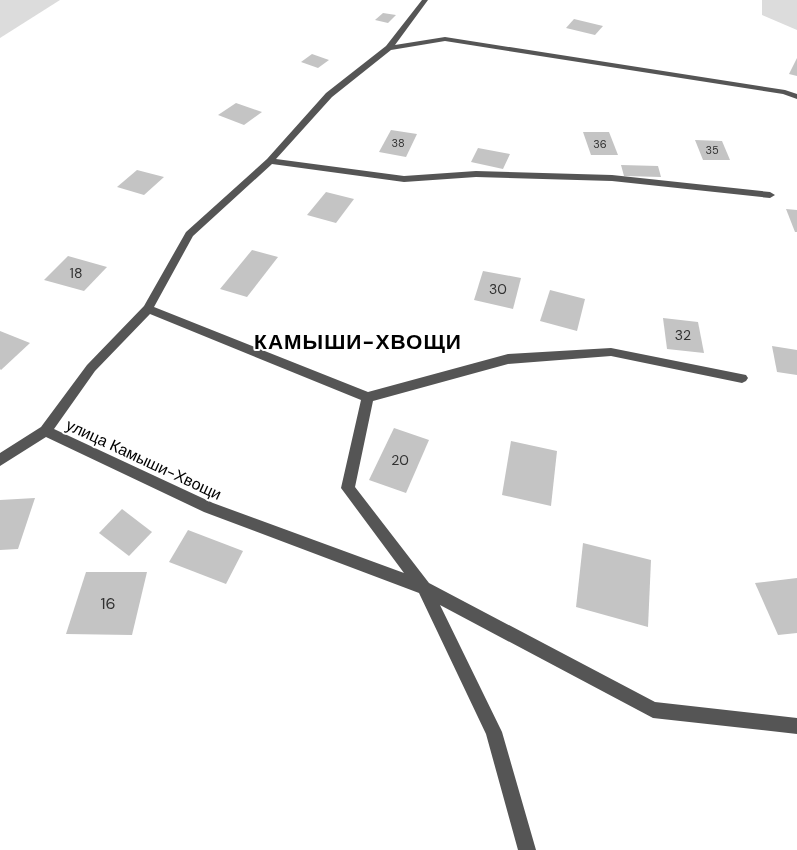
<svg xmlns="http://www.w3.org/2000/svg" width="797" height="850" font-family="'DM Sans',sans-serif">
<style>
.green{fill:#dcdcdc}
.building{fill:#c4c4c4}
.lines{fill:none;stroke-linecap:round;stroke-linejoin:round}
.minor{fill:#555;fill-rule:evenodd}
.labels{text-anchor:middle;stroke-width:4;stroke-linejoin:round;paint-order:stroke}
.far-number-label{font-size:11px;fill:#313131}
.number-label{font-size:14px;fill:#313131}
.street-label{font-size:16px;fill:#000;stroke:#fff}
.near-number-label{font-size:16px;fill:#313131}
.district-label{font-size:21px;font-weight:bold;letter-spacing:1px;fill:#000;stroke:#fff}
</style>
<rect width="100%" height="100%" fill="#fff"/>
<g class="green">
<path d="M0,0H60L0,38Z"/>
<path d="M762,0H797V30L762,15Z"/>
</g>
<g class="building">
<path d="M383,13L396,15L388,23L375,20Z"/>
<path d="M574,19L603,26L595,35L566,28Z"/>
<path d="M312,54L329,60L318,68L301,62Z"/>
<path d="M797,58V76L789,74Z"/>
<path d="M236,103L262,112L244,125L218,115Z"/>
<path d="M391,130L417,134L406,157L379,152Z"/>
<path d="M583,132H609L618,155H591Z"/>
<path d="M695,140L722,141L730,160H703Z"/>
<path d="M478,148L510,154L503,169L471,162Z"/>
<path d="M621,165L658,166L661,177L624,176Z"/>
<path d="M137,170L164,177L144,195L117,187Z"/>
<path d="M326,192L354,199L336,223L307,215Z"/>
<path d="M786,209L797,210V232H795Z"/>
<path d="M252,250L278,257L247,297L220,289Z"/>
<path d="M68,256L107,267L84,291L44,280Z"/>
<path d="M483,271L521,278L513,309L474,300Z"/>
<path d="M550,290L585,299L577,331L540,321Z"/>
<path d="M663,318L698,322L704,353L667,349Z"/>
<path d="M0,331L30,343L1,370L0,369Z"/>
<path d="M772,346L797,350V375L777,372Z"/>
<path d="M394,428L429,440L406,493L369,480Z"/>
<path d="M511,441L557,451L551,506L502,495Z"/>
<path d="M35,498L18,549L0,550V500Z"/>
<path d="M122,509L152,532L129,556L99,533Z"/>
<path d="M188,530L243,551L226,584L169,562Z"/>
<path d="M583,543L651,560L648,627L576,607Z"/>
<path d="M86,572H147L132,635L66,634Z"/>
<path d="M797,578V633L778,635L755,583Z"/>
</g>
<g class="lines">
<path class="minor" d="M422,0H428L395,45L445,37L785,90L797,94V99L783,94L445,41L391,50L332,97L276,159L404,176L476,171L612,175L770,192L775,195L770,198L612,181L476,177L404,182L272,164L193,236L154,307L368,392L508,354L611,348L746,375L748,378L746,381L742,383L611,356L508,364L373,401L355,487L429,583L655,702L797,718V734L653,718L440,605L502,732L536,850H518L486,734L419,593L204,512L46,437L0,466V453L41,427L87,365L144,306L186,232L267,159L326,93L386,46ZM150,314L361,400L341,488L404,573L213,503L54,429L95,371Z"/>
</g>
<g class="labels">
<g class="far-number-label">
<text x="398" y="147">38</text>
<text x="600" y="148">36</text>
<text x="712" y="154">35</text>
</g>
<g class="number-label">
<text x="76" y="278">18</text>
<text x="498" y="294">30</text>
<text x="683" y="340">32</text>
<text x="400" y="465">20</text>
</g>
<g class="street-label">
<text transform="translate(144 459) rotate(25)" y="6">улица Камыши-Хвощи</text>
</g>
<g class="near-number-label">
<text x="108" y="609">16</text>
</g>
<g class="district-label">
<text x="358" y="349">КАМЫШИ-ХВОЩИ</text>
</g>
</g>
</svg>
